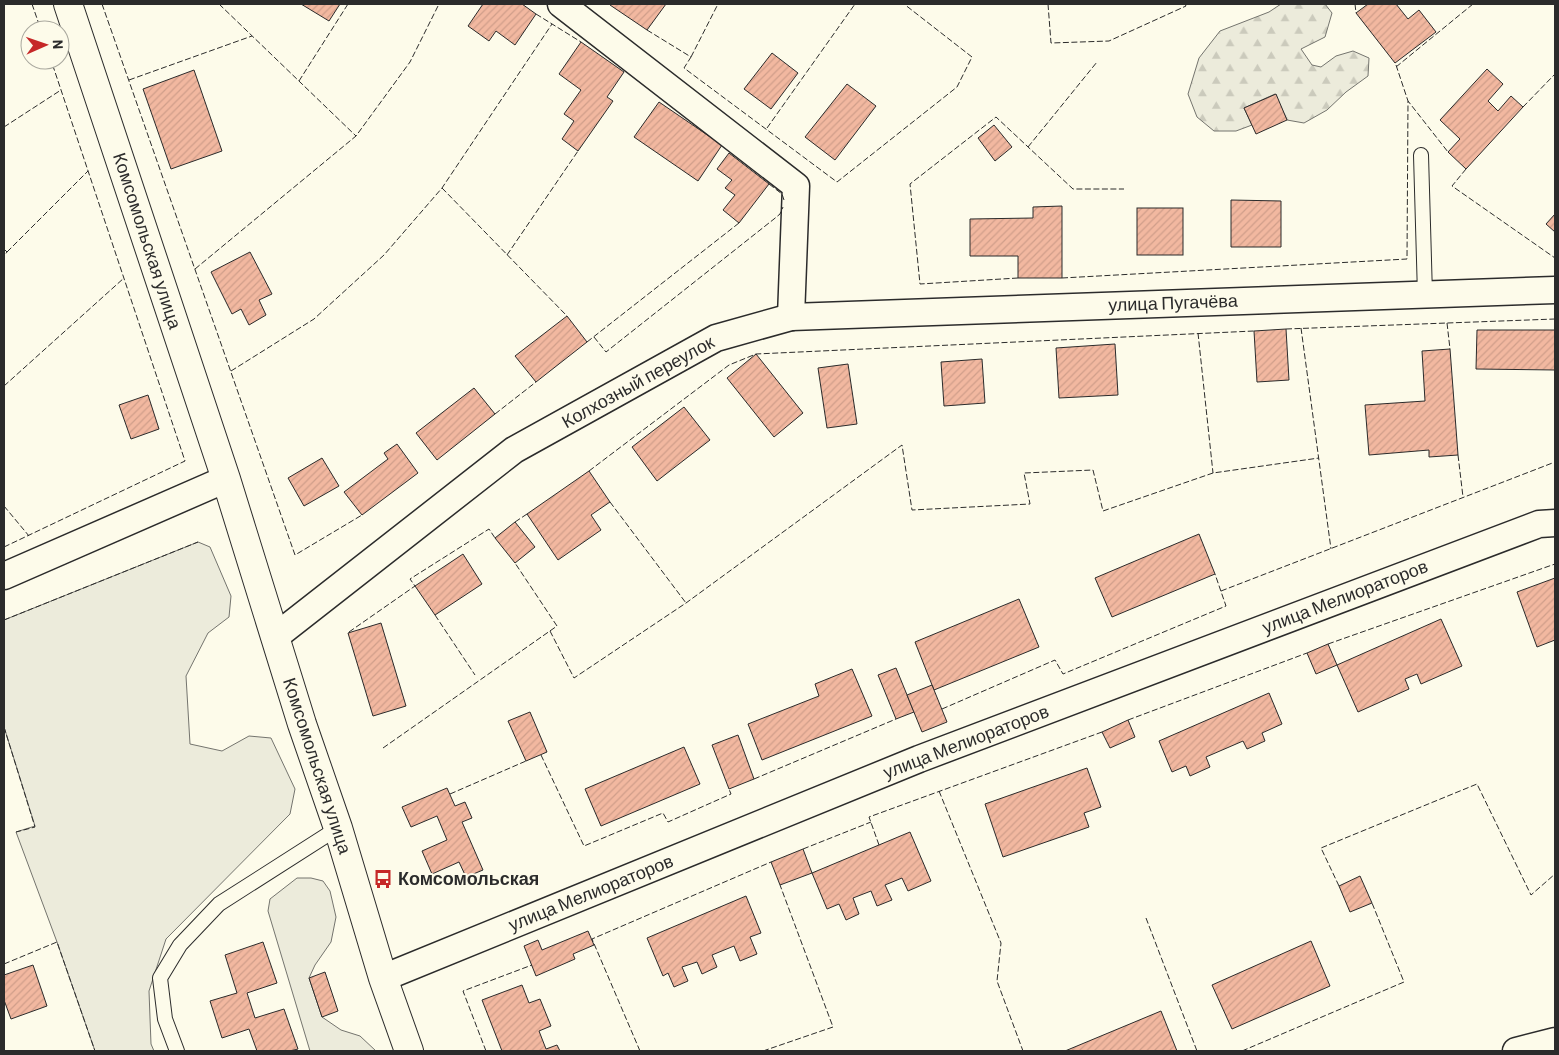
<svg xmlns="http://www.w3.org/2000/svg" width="1559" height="1055" font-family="Barlow,sans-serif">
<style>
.green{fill:#ecebdb;stroke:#74746e}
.forest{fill:url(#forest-firs);stroke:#74746e}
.building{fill:url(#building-hatch);stroke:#2b2b2b}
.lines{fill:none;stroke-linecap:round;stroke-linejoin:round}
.service-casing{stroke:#2b2b2b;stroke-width:16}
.minor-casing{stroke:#2b2b2b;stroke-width:29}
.secondary-casing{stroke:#2b2b2b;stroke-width:30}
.service{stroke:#fdfbea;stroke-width:14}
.minor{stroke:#fdfbea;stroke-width:26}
.secondary{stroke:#fdfbea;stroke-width:28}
.fence{stroke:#2b2b2b;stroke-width:1;stroke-dasharray:6 2.5;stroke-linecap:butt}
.labels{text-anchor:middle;stroke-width:4;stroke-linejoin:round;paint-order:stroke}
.street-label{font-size:18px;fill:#2b2b2b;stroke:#fdfbea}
.poi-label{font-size:18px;font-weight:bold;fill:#2b2b2b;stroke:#fdfbea;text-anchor:start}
</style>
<defs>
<pattern id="forest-firs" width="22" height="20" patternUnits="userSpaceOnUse" patternTransform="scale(1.25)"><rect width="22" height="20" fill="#ecebdb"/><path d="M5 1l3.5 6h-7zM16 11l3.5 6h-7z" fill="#cbcabc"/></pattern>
<pattern id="building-hatch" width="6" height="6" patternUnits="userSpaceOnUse" patternTransform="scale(1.25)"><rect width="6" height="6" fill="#f2b8a0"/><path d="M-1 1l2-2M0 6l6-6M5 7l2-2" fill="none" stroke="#d09e8a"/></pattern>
</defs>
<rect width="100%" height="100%" fill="#fdfbea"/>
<g class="green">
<path d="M198,542L210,547L231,596L229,617L208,633L186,676L190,744L222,751L249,736L271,738L295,789L290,814L166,939L149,991L151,1044L154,1051H95L57,942L16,832L35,826L4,727V620Z"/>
<path d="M297,878H311L323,881L330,891L336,917L331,942L315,965L309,978L322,1017L341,1030L360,1036L376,1051H310L268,911L270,899Z"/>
</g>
<path class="forest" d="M1281,4H1325L1332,13L1325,37L1301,49L1312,65L1321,67L1336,56L1353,51L1369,58L1368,76L1346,92L1327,110L1304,123L1287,120L1275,94L1244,108L1252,125L1236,131H1214L1197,117L1188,94L1199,58L1220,31L1269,12Z"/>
<g class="building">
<path d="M301,4H340L329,21Z"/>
<path d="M483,4H522L536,14L515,45L496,31L489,41L468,26Z"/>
<path d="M611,4H666L647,30L610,5Z"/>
<path d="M1368,4H1396L1408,19L1419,10L1436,32L1395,63L1356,13Z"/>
<path d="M581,42L624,72L607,97L613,101L578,151L562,139L574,121L564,114L581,90L559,74Z"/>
<path d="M772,53L798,73L771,109L744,89Z"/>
<path d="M1487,69L1503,84L1488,101L1498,111L1511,96L1523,107L1466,169L1448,152L1460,139L1440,120Z"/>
<path d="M194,70L222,151L171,169L143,89Z"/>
<path d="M847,84L876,106L835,160L805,137Z"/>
<path d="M1276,94L1287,120L1256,134L1244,108Z"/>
<path d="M659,102L722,145L698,181L634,137Z"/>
<path d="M994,125L1012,147L995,161L978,138Z"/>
<path d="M729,153L769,184L739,223L723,210L735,195L725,188L732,180L717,169Z"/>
<path d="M1231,200L1281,201V247H1231Z"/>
<path d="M1062,206V278H1018V256H970V219L1033,218V207Z"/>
<rect x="1137" y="208" width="46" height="47"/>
<path d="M1555,214V232L1546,224Z"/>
<path d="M250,252L272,294L259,300L266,315L249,325L241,309L232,314L211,272Z"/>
<path d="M567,316L587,342L536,382L515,356Z"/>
<path d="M1286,329L1289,380L1257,382L1254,331Z"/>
<path d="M1477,330H1555V370L1476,369Z"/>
<path d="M1115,344L1118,395L1059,398L1056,348Z"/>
<path d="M1450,349L1458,455L1429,457V450L1369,455L1365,405L1425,401L1422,351Z"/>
<path d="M756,354L803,413L774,437L727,378Z"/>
<path d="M982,359L985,403L944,406L941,362Z"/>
<path d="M848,364L857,424L827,428L818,368Z"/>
<path d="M474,388L495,414L437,460L416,433Z"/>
<path d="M148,395L159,429L131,439L119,405Z"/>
<path d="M684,407L710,440L657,481L632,447Z"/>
<path d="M397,444L418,473L362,515L344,492L388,459L384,453Z"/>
<path d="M322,458L339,486L304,506L288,478Z"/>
<path d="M589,471L610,502L591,515L601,530L558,560L527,514Z"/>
<path d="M515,522L535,547L515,563L495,538Z"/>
<path d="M1199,534L1215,574L1112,617L1095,578Z"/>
<path d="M463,554L482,584L435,615L415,586Z"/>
<path d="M1555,578V640L1537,647L1517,592Z"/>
<path d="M1019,599L1039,647L934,690L915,642Z"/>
<path d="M1441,619L1462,666L1421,684L1417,674L1405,679L1409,689L1358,712L1337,665Z"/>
<path d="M381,623L406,706L373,716L348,633Z"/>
<path d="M1328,644L1337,665L1316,674L1307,653Z"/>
<path d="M896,668L914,712L896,719L878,675Z"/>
<path d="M852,669L872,716L762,760L748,724L819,696L815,684Z"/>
<path d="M932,685L947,722L922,732L907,695Z"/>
<path d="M1269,693L1282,724L1262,733L1265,741L1247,749L1243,741L1206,757L1210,767L1190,776L1186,766L1172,772L1159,741Z"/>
<path d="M530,712L547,752L526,761L508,721Z"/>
<path d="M1128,720L1135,737L1110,748L1102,732Z"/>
<path d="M738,735L754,779L729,789L712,745Z"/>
<path d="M684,747L700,784L601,826L585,789Z"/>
<path d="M1087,768L1101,807L1084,813L1089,827L1003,857L985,804Z"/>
<path d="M447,788L455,806L465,802L472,818L462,822L483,870L466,877L459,862L432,874L422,851L447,840L437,816L411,827L402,807Z"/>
<path d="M910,832L931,881L908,891L902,878L885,885L892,900L877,906L871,891L853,898L859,914L846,920L839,904L827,909L812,873Z"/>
<path d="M803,849L812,873L780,885L771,862Z"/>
<path d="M1360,876L1372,903L1350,912L1339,886Z"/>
<path d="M746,896L761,933L750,937L757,954L740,961L734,946L712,955L717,967L702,974L697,962L682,967L688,981L674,987L668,973L663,976L647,938Z"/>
<path d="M588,931L594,945L573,954L575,959L536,976L524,946L538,940L542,950Z"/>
<path d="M1311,941L1330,986L1232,1029L1212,985Z"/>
<path d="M263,942L277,983L247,993L255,1018L284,1009L298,1049L290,1051H257L249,1029L222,1038L210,1001L237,993L225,955Z"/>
<path d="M33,965L47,1006L11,1019L4,1000V975Z"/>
<path d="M325,972L338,1011L322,1017L309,978Z"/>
<path d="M522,985L529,1003L540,999L551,1026L539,1031L546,1049L557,1045L560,1051H502L482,1000Z"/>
<path d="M1161,1011L1177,1051H1065Z"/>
</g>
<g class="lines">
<g class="service-casing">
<g id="service">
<path d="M1421,155L1425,295"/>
<path d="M177,1051L165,1019L160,978L180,945L219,904L338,828"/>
</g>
</g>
<g class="minor-casing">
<g id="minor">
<path d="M561,4L796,186L791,317"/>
<path d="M4,576L226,479"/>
<path d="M275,637L514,450L716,338L791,317L1555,290"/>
<path d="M383,978L919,759L1539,524L1555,523"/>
<path d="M1516,1051L1555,1041"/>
</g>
</g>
<g class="secondary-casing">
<path id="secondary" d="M68,4L226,479L302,724L338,828L383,978L409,1051"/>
</g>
<use href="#service" class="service"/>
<use href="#minor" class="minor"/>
<use href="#secondary" class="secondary"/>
<g class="fence">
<path d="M32,4L41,30"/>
<path d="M102,4L295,555L362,515"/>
<path d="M219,4L356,136"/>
<path d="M1048,4L1051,43L1109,41L1186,6L1185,4"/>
<path d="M1355,4L1356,13"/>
<path d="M536,14L581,42"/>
<path d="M647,30L691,57L684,68L837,182L957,87L972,57L904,4"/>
<path d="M691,57L718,4"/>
<path d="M1396,65L1408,101"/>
<path d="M1396,67L1473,4"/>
<path d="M129,80L252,36"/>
<path d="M299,81L348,4"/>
<path d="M1523,107L1555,74"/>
<path d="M4,127L61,90"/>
<path d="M767,128L855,4"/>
<path d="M1028,147L1097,62"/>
<path d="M1466,169L1452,186L1555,258"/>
<path d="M769,184L782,194L784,200"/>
<path d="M442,188L567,316"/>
<path d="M4,249L7,252L4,256"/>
<path d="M7,252L88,171"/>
<path d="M507,255L578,151"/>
<path d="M195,269L356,136L410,62L439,4"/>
<path d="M1018,278L920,284L910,184L996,117L1073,189H1124"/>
<path d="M1062,278L1407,259L1408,101L1448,152"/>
<path d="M1447,323L1450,349"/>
<path d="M1301,328L1331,549"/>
<path d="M1286,329L1555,319"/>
<path d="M1198,333L1213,473"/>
<path d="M594,337L606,352L774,219L780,214L783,207"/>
<path d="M587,342L739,223"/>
<path d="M231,371L314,319L384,255L442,188L552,24"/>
<path d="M4,386L124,278"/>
<path d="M495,414L536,382"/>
<path d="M1458,455L1463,497"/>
<path d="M589,471L729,365L756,354L1254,331"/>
<path d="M610,502L686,603"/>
<path d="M4,506L29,536"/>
<path d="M515,522L527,514"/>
<path d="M4,547L185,461L51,60"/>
<path d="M1221,591L1555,462"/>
<path d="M435,615L475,675"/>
<path d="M4,620L198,542"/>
<path d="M550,631L574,678L686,603L902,445L912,510L1030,504L1024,473L1093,470L1103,511L1213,473L1319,458"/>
<path d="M349,632L415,586L410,579L489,529L495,538"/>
<path d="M1328,644L1555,564"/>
<path d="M942,709L1055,660L1063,674L1226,606L1215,574"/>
<path d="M1128,720L1307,653"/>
<path d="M4,727L35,827L16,832"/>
<path d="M383,748L557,626L515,563"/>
<path d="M541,755L584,846L663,813L668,822L731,794L729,789"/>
<path d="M754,779L896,719"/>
<path d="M939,791L1001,943L997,981L1023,1051"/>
<path d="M450,794L526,761"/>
<path d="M879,845L869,817L1102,732"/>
<path d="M803,849L871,822"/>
<path d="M1339,886L1321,848L1477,784L1531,895L1555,874"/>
<path d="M1146,918L1197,1051"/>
<path d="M4,964L57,942L95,1051"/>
<path d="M486,1051L463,991L532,965"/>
<path d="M640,1051L592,939L771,862"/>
<path d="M763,1051L833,1027L780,885"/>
<path d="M1242,1051L1404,982L1372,903"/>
</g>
</g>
<defs>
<g id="bus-bare" transform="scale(1.5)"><path d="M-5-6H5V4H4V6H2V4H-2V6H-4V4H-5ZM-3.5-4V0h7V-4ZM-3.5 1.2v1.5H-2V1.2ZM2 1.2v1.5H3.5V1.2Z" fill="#c62828" stroke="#fdfbea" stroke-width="2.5" paint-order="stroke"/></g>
</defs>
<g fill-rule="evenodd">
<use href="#bus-bare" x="383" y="879"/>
</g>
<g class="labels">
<g class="street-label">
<text transform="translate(147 241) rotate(72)" y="6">Комсомольская улица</text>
<text transform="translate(1173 303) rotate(-2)" y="6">улица Пугачёва</text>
<text transform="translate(638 382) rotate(-29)" y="6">Колхозный переулок</text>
<text transform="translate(1345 597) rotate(-21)" y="6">улица Мелиораторов</text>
<text transform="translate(966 742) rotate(-21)" y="6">улица Мелиораторов</text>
<text transform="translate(317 766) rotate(72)" y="6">Комсомольская улица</text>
<text transform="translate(591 893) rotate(-22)" y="6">улица Мелиораторов</text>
</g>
<g class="poi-label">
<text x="398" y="885">Комсомольская</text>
</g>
</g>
<rect width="1559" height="1055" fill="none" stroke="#2b2b2b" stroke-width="10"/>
<g transform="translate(45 45) rotate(88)"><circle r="24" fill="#fdfbea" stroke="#a9a89e"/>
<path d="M0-4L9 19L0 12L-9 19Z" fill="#c62828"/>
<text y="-8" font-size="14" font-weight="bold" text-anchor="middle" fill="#2b2b2b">N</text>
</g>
</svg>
